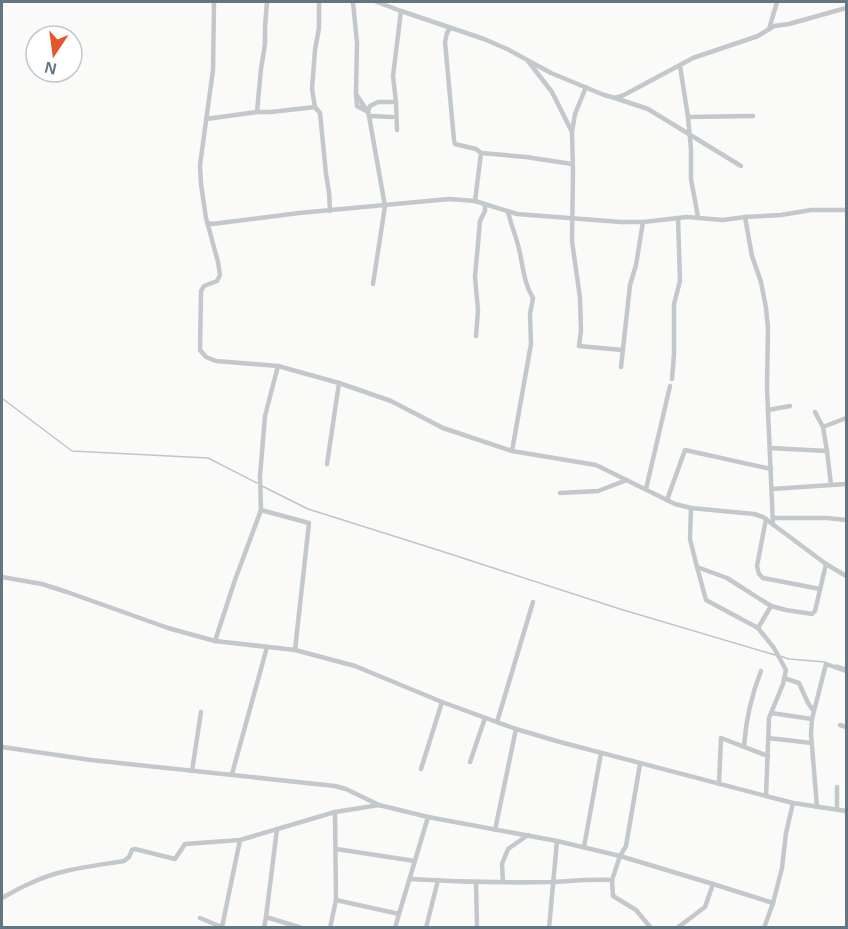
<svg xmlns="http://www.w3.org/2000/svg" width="848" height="929" font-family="Arial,sans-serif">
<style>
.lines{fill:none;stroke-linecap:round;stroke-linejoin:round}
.stream{stroke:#bbc7cb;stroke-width:1.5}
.street{stroke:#c3c8cc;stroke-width:4.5}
</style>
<rect width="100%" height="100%" fill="#fafaf8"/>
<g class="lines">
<g class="stream">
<path d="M3,399L72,451L208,458L257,483"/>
<path d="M262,486L308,509L441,551L620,609L775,655"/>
<path d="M780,656L789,659L825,662"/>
<path d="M836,665L846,668"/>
</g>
<g class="street">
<path d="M214,2L213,70L200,165L201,184L206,218L218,262L220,275L217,281L204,286L201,291L200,350L206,357L216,361L278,366L339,383L391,401L443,428L512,451L596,465L675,504L691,508L754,514L763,517L826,564L846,576"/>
<path d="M319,2V28L315,50L312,89L315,107L320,113L326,174L329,192L330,211"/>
<path d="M353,2L357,43L356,94L368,112L369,116L385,206L373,284"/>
<path d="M377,2L401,11L484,39L507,49L551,73L604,95L615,98L624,95L693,58L758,36L774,26L789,24L846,8"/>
<path d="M450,28L447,33L445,42L454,140L455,144L476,149L481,153L475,201"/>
<path d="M769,29L777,2"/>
<path d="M528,61L552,92L572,132"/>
<path d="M680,66L688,117L691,149V179L698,217"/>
<path d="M586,87L575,114L572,132L573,171L572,241L580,298L581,331L579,346L622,350"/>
<path d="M356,94L357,106L368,112L370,106L378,102H396L393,76L401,11"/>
<path d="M615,98L648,109L741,166"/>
<path d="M396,102L397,130"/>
<path d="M257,112L261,69L265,44V27L267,2"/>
<path d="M369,116L393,117"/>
<path d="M688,117L753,116"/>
<path d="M206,119L257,112H271L315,107"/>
<path d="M481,153L526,157L572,164"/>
<path d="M508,212C511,224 515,234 518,245C523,263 523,282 533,298L530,314L531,344L512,451"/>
<path d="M745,217L752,256L761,282L766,308L768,328L767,388L773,525"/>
<path d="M208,223L212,224L299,213L449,199L475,201L517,214L621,222H643L687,217L723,220L745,217L781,215L811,210H846"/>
<path d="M476,336L478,310L475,277L480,221L485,211V205"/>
<path d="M278,366L265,416L260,476L261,510L309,523L295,650"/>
<path d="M621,367L630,285L636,265L643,222"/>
<path d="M672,379L674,354V304L680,281L678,218"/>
<path d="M768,410L790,406"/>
<path d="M823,427L846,418"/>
<path d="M770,448L827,451L823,427L815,412"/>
<path d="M827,451L831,485"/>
<path d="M327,464L339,383"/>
<path d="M646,489L670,386"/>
<path d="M772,489L846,484"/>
<path d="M560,493L598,491L627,480"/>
<path d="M667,500L685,450L771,469"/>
<path d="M691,508L690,539L697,567L727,578L771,606L786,610L812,614L815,611L826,564"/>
<path d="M773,518H827L846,520"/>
<path d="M766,519L757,566L759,574L763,578L820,589"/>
<path d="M697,567L706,600L758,628L774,648L786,670L783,684L769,718L766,796"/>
<path d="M2,577L42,584L67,592L168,628L215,641L295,650L355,666L442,702L516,729L560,742L766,796L793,803L846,811"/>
<path d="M758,628L771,606"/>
<path d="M215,641L235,580L261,510"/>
<path d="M784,678L799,683L808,703L813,710"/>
<path d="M771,713L812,719"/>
<path d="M497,722L533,602"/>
<path d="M840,725L846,727"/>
<path d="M768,738L812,743"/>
<path d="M744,746C746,720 751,696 761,671"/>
<path d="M2,747L91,760L335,786L346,789L379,805"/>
<path d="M470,762L485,718"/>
<path d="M421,769L442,702"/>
<path d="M192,771L201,712"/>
<path d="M232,774L267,647"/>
<path d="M719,784L721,738L768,756"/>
<path d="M817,807L811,734L812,719L826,664L846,671"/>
<path d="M837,809V787"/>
<path d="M335,812L336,900"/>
<path d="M277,829L266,917L302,928"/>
<path d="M495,830L516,729"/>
<path d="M584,847L601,753"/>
<path d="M336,849L415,861"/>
<path d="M410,879C457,882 504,883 551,882C571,881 591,879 612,880L620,856L626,846L640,764"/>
<path d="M612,880L613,896L636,910L651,928"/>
<path d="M476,882L477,928"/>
<path d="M503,882L502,864L508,849L528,835"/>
<path d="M2,898C11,893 21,887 31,883C60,869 93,866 124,861L129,857L132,850L135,849L175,859L185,844L240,840L335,812L379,805L428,817L557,841L620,856L713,884L773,903"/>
<path d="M200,918L224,928"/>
<path d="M222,927L240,840"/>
<path d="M264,928L266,917"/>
<path d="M330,928L336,900L399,914L428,817"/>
<path d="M395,928L399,914"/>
<path d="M426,928L438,880"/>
<path d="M549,928L557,841"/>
<path d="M677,928L705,907L713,884"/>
<path d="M764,928L773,903L782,868L786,833L793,803"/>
</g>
</g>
<rect width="848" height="929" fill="none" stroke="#657683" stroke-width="6"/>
<g transform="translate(54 54) rotate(193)"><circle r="28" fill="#ffffff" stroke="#c1c8cd" stroke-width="1.5"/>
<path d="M0-4.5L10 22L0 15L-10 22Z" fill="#e4572e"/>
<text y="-9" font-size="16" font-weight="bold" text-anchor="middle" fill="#657683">N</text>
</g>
</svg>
